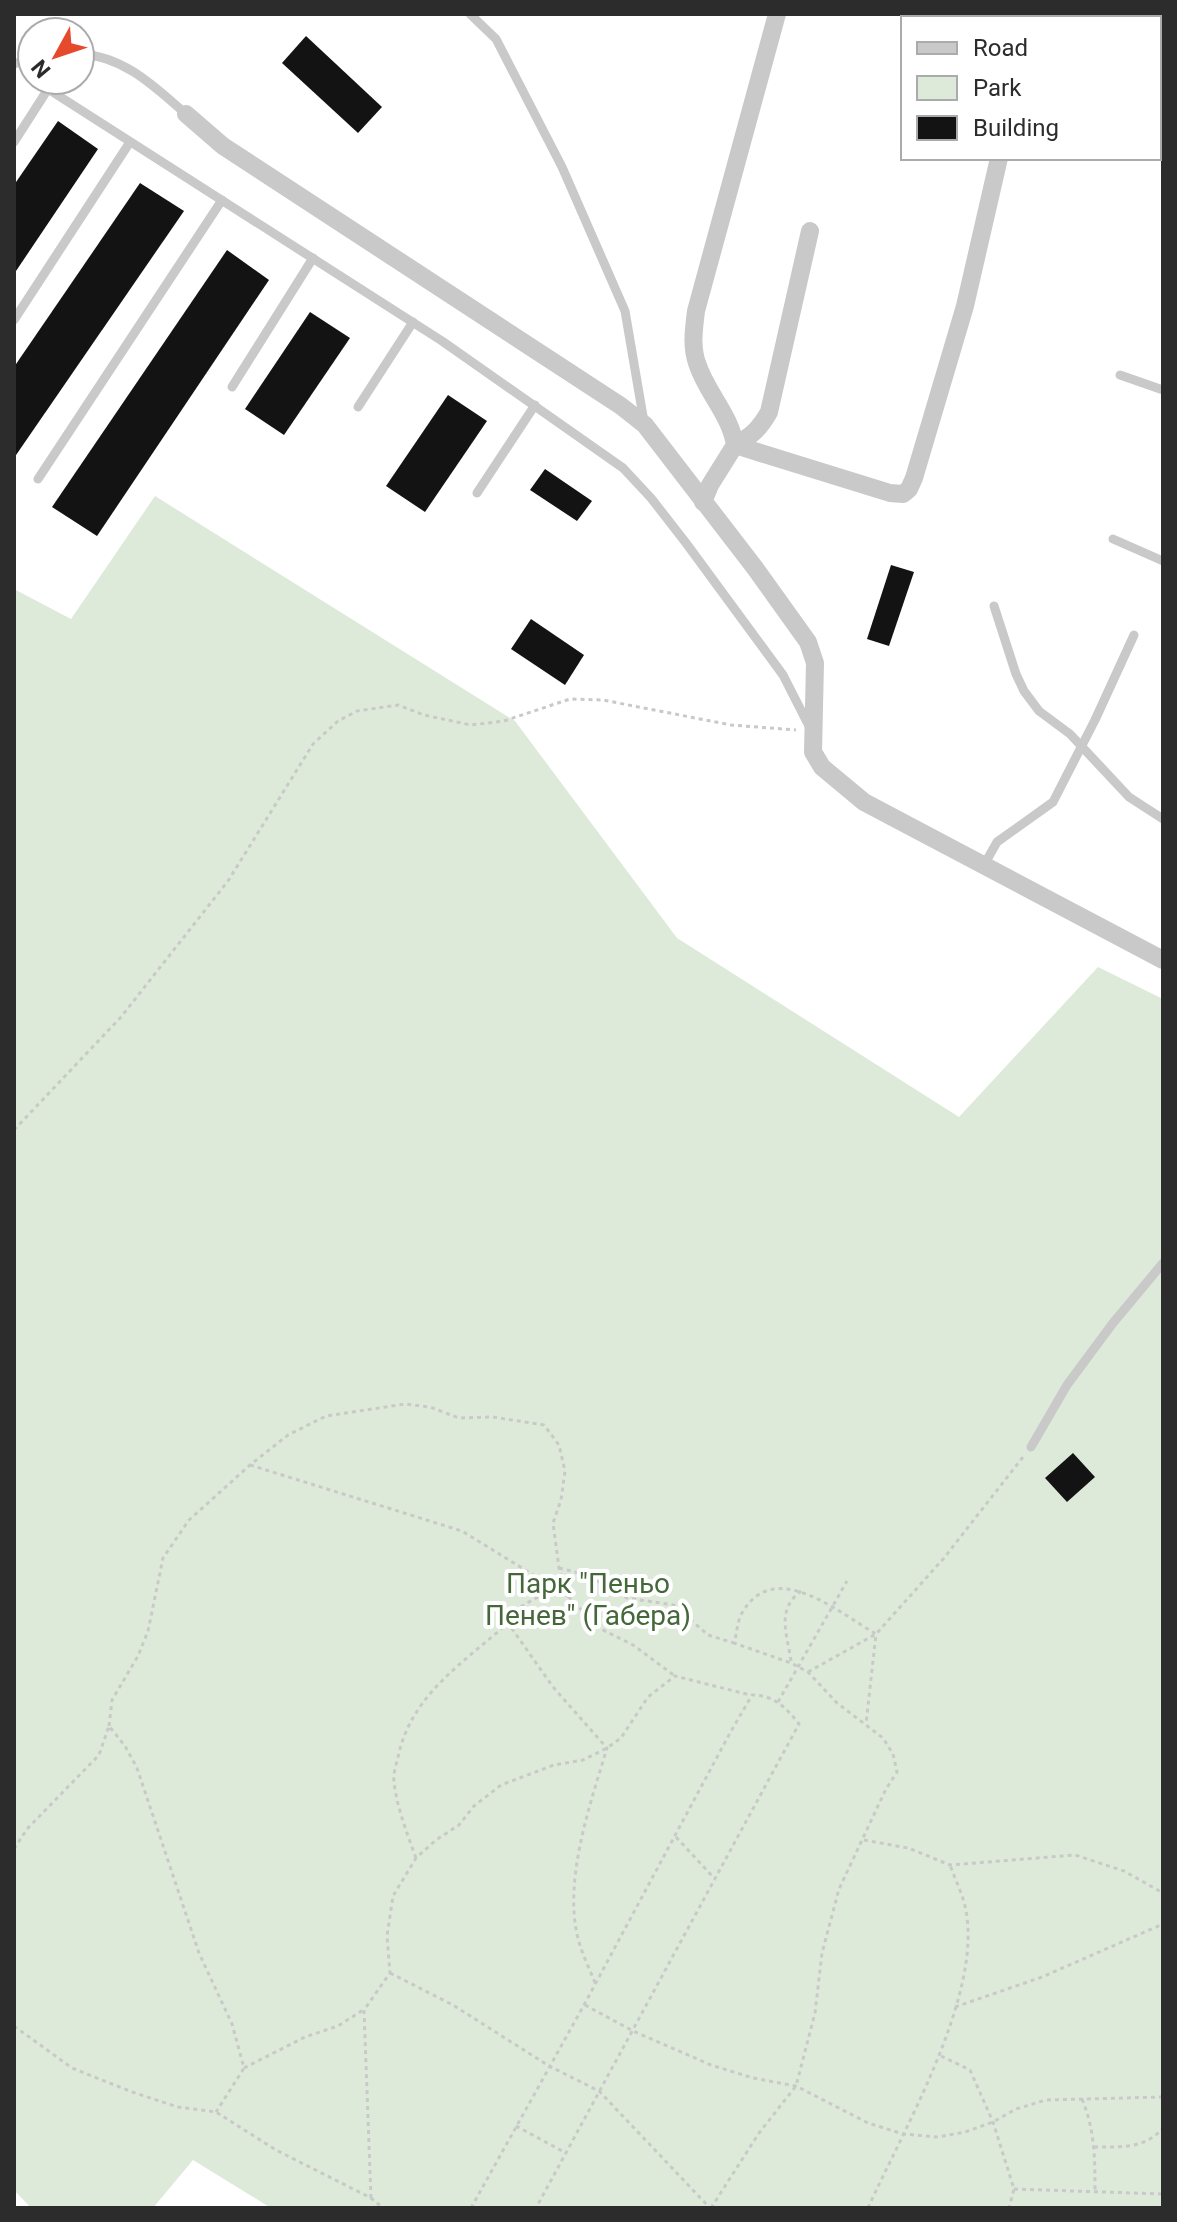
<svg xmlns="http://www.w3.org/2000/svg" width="1177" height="2222" font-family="Roboto,sans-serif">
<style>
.green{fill:#deead9}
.building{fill:#131313}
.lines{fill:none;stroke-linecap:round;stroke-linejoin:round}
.path{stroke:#c9c9c9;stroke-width:3;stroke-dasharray:4 4;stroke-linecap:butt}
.lane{stroke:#c9c9c9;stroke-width:9}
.street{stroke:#c9c9c9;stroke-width:18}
.labels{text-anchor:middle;stroke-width:8;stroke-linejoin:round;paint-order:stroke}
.park-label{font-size:28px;fill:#45683a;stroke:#fff}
</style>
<rect width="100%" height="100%" fill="#fff"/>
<path class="green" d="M155,496L515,721L677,938L959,1117L1098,967L1163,999V2208H271L193,2160L153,2208H31L14,2190V589L71,619Z"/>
<g class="building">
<path d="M306,36L382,107L358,133L282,63Z"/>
<path d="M58,121L98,149L14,274V185Z"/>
<path d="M140,183L184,211L14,458V367Z"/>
<path d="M227,250L269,280L97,536L52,507Z"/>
<path d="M310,312L350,338L284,435L245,409Z"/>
<path d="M448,395L487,421L425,512L386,486Z"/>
<path d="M545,469L592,501L577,521L530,490Z"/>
<path d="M891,565L914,572L889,646L867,639Z"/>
<path d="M531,619L584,655L565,685L511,649Z"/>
<path d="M1073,1453L1095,1477L1067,1502L1045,1478Z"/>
</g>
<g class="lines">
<g class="path">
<path d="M14,1130L121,1017L228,881L313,744L338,721L357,711L398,705L424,715L471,725L504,721L570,699L603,700L731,725L796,730"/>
<path d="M250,1465L462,1531L569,1597"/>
<path d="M559,1568L587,1575L627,1598L674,1605L708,1635L734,1643"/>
<path d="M552,1589L513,1611L508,1623L553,1687L607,1748C590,1805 562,1883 579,1942C583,1956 590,1970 595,1983"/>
<path d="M791,1661C787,1633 776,1610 801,1591"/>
<path d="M808,1672L876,1634L944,1558L1023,1457"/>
<path d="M778,1702L847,1581"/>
<path d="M109,1726L112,1700L138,1656L148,1631L163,1558L189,1520L250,1465L288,1435L326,1416L405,1404L430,1407L459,1418L493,1417L544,1425L559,1445L565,1471L561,1500L553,1523L559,1568L569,1597L599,1628L633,1645L675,1676"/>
<path d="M676,1837L714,1878"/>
<path d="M864,1840L908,1848L950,1865L1075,1855L1124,1871L1163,1893"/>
<path d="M14,1849L27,1829L99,1755L109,1726L125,1746L137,1768L199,1953L232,2024L244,2068L216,2112"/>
<path d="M416,1858C407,1833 397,1808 394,1782C393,1774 396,1765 398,1757C411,1695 463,1663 508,1623"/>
<path d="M390,1973L453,2005L549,2066L599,2091L710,2208"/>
<path d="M585,2005L633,2031L711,2065L753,2078L796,2086L868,2123L903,2134L938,2137L965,2132L993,2122L1016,2109L1046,2100L1163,2097"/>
<path d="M955,2007L1042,1977L1163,1924"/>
<path d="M14,2026L72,2068L132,2092L178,2107L216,2112L276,2150L371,2198L383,2208"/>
<path d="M941,2056L970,2070L993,2122L1014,2189L1009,2208"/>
<path d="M244,2068L305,2037L338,2026L363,2010"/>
<path d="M1082,2099C1095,2130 1095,2160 1095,2192"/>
<path d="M516,2126L566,2153"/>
<path d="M1094,2147C1121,2147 1145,2149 1163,2128"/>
<path d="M1014,2189L1163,2194"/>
<path d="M371,2198L364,2010L390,1973L387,1936L393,1896L416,1858L436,1840L459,1825L474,1806L501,1785L554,1765L583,1760L607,1748L621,1738L648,1697L675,1676L750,1695"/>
<path d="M471,2208L584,2005L730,1733L752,1695C773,1695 786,1707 799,1724L536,2208"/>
<path d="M711,2208L759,2133L796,2086L815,2013L822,1953L839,1889L886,1789L897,1772L893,1754L883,1738L837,1703L808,1672L791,1663L734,1643C737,1634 737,1621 742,1613C774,1557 838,1612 876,1634L866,1724"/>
<path d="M868,2208C903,2130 985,1992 965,1906C962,1893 955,1879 950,1865"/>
</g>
<g class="lane">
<path d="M470,14L496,39L562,167L625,311L644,422"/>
<path d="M80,54C124,56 155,87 186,114"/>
<path d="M14,64L32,58"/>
<path d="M14,142L48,89L442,341L623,468L651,498L686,543L783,675L810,728"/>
<path d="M14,320L130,142"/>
<path d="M1120,375L1163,390"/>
<path d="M232,387L313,258"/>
<path d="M358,407L413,322"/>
<path d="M38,479L222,200"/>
<path d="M477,493L535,405"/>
<path d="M1113,539L1163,561"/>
<path d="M994,606L1016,674L1024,691L1039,711L1070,734L1129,797L1163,819"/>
<path d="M984,865L997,842L1053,802L1095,720L1134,635"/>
<path d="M1031,1447L1067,1385L1113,1323L1163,1263"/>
</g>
<g class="street">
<path d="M1033,18L1034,14"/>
<path d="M186,114L223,146L621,406L645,425L755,568L808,642L815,663L813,752L822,767L864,802L1163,960"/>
<path d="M810,231L769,412C760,428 752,436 735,445L890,493L903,494L909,489L914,478L965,306L999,158"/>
<path d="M703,502L710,485L735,445C730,414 706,392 697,363C691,346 694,328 696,311L777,14"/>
</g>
</g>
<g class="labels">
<g class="park-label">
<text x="588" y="1593">Парк "Пеньо<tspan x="588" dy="32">Пенев" (Габера)</tspan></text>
</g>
</g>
<rect width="1177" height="2222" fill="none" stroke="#2c2c2c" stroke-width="32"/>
<rect x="901" y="16" width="260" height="144" fill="#ffffff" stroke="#ababab" stroke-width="2"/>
<rect x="917" y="42" width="40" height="12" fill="#c9c9c9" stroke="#ababab" stroke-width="2"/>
<text x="973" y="56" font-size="24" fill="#2c2c2c">Road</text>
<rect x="917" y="76" width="40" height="24" fill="#deead9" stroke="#ababab" stroke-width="2"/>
<text x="973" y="96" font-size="24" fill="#2c2c2c">Park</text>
<rect x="917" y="116" width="40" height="24" fill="#131313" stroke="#ababab" stroke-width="2"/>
<text x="973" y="136" font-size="24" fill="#2c2c2c">Building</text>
<g transform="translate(56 56) rotate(230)"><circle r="38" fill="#ffffff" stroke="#ababab" stroke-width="2"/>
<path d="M0-6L14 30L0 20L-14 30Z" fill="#e54a2c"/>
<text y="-12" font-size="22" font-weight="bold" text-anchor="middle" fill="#2c2c2c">N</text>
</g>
</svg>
